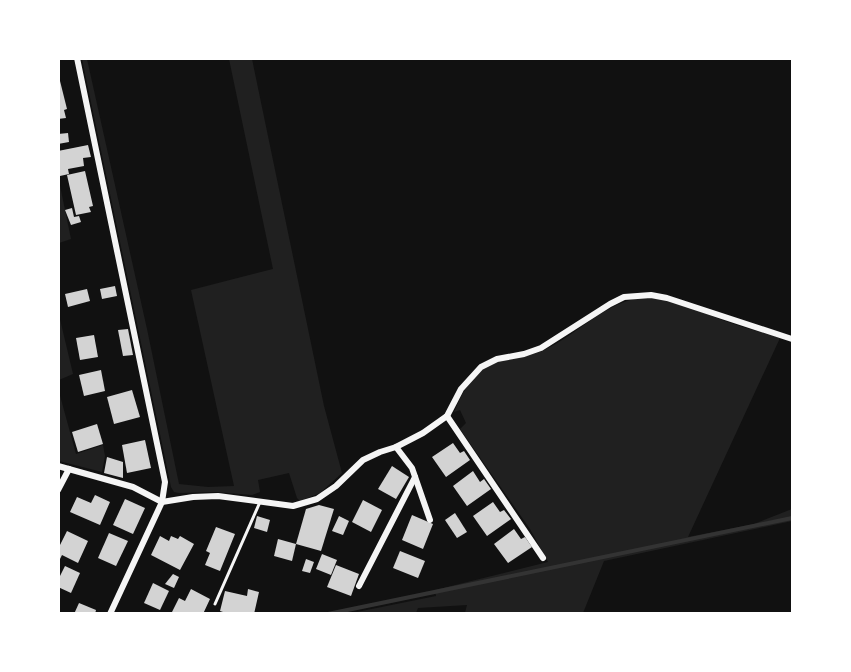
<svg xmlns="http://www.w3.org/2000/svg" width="851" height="672" font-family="'Work Sans',sans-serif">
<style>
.green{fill:#202020}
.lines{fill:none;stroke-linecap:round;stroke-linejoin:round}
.stream{stroke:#333;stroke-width:4}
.building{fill:#d3d3d3}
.service{stroke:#f5f5f5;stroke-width:3}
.minor{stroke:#f5f5f5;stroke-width:6}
</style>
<rect width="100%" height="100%" fill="#111"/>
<g class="green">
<path d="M82,59H87L147,329L179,484L208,487L234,486L191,290L273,269L229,59H252L324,406L342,473L320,493L300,501L297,498L289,473L258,480L260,492L252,495L216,492L179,493L174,492L171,487Z"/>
<path d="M59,181L71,239L59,243H58Z"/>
<path d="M638,298C667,296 695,310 722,320C741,327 761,332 780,338L688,537L754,524L792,509V521L604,561L583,613H465L467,605L418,608L416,613L347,614L436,596L435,590L548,562L530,529L460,429L466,423L460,410L454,412C461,396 469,378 484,367C501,356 524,359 542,351C576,336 600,306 638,298Z"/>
<path d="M58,311L73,374L59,380H58Z"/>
<path d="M59,392L76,454L103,445L105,456L102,472L59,461Z"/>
</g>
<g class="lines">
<path class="stream" d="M328,614L792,518"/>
</g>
<g class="building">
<path d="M58,73L67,109L64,110L66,118L58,119Z"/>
<path d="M68,133L69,142L58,144V134Z"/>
<path d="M88,145L91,157L83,158L84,166L68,169L69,174L60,176L58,151Z"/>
<path d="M85,171L93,206L89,207L91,212L76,215L67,175Z"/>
<path d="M72,208L74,217L79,216L81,222L71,225L65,210Z"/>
<path d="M115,286L117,296L102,299L100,289Z"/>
<path d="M87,289L90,301L68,307L65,294Z"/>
<path d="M128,329L133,355L123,356L118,330Z"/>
<path d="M94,335L98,357L80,360L76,338Z"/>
<path d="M101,370L105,391L84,396L79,375Z"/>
<path d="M132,390L140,417L114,424L107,397Z"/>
<path d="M97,424L103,444L78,452L72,432Z"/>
<path d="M145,440L151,468L127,473L122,445Z"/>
<path d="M453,443L460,453L464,451L470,460L446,477L432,457Z"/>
<path d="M107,457L123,462V478L104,473Z"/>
<path d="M392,466L409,477L396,499L378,489Z"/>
<path d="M473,471L480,482L484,479L491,489L467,506L453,486Z"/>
<path d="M95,495L110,502L100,525L70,512L77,497L91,503Z"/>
<path d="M125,499L145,508L133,534L113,525Z"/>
<path d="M363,500L382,510L371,532L352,522Z"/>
<path d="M493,502L500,512L504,510L511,519L487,536L473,516Z"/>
<path d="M319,505L334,509L321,551L296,544L306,509Z"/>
<path d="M455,513L467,532L457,538L445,520Z"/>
<path d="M412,515L433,524L423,549L402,540Z"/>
<path d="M257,516L270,520L267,532L254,528Z"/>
<path d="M339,516L349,521L343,535L332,531Z"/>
<path d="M216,527L235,534L220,571L205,565L210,553L206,551Z"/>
<path d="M514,529L521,539L525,537L532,547L508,563L494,544Z"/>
<path d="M67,531L88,541L78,563L62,555L58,563V544L60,545Z"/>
<path d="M109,533L128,541L116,566L98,558Z"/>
<path d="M160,536L169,541L171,536L178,539L180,536L194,544L180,570L151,555Z"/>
<path d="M278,539L296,544L292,561L274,556Z"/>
<path d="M400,551L425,561L418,578L393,568Z"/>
<path d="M322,554L337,560L331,575L316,569Z"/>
<path d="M306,559L314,562L310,573L302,571Z"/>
<path d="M336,565L359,574L351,596L327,587Z"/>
<path d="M65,566L80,573L71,593L58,587V580Z"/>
<path d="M173,574L179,577L174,588L165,584Z"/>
<path d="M153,583L169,591L160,610L144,603Z"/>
<path d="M191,589L210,599L203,614H171L179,598L185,601Z"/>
<path d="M248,589L259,592L254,614H229L220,611L225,591L247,596Z"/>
<path d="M79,603L96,610L95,614H74Z"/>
</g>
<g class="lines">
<path class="service" d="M215,604L260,502"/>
<g class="minor">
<path d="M77,58L165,482L162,502L110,614"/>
<path d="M447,416L543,558"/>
<path d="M396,447L412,468L430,520"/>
<path d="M58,466L133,487L162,502L193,497L218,496L293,506L317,499L336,486L363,460L380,452L396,447L423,433L447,416L461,389L481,367L497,359L524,354L541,348L610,304L624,297L651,295L667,298L792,339"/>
<path d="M58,490L69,469"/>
<path d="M359,586L415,477"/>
</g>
</g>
<rect width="851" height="672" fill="none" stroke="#ffffff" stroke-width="120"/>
</svg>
